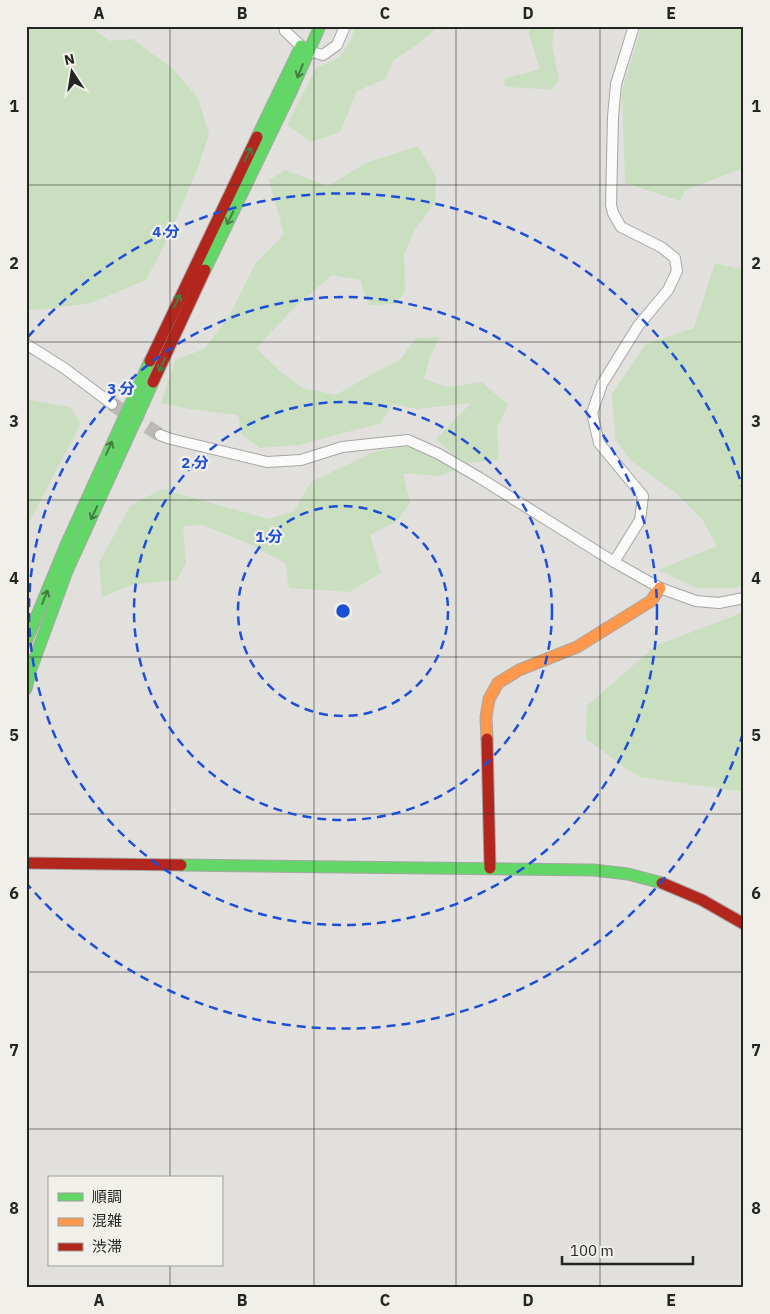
<svg xmlns="http://www.w3.org/2000/svg" width="770" height="1314" font-family="'IBM Plex Sans','Noto Sans JP',sans-serif">
<style>
.green{fill:#cadec0}
.lines{fill:none;stroke-linecap:round;stroke-linejoin:round}
.secondary-tunnel{stroke:#bbbab7;stroke-width:14;stroke-dasharray:14 7;stroke-linecap:butt}
.street-casing{stroke:#a7a6a4;stroke-width:12}
.fast-casing{stroke:#a7a6a4;stroke-width:13}
.slow-casing{stroke:#a7a6a4;stroke-width:13}
.jam-casing{stroke:#a7a6a4;stroke-width:13}
.street{stroke:#fafafa;stroke-width:10}
.fast{stroke:#63d668;stroke-width:11}
.slow{stroke:#ff974d;stroke-width:11}
.jam{stroke:#b3261e;stroke-width:11}
.oneway{stroke:#447d44}
.grid{fill:none;stroke:#242421;stroke-width:1;stroke-opacity:0.55}
.ring{fill:none;stroke:#1d4ed8;stroke-width:2.5;stroke-dasharray:9 6}
.centre{fill:#1d4ed8;stroke:#f0efe9;stroke-width:2.5}
.ring-label{font-size:15px;text-anchor:middle;font-weight:bold;fill:#1d4ed8;stroke:#f0efe9;stroke-width:4.5;stroke-linejoin:round;paint-order:stroke}
.neatline{fill:none;stroke:#242421;stroke-width:2}
.grid-label{font-size:16px;text-anchor:middle;font-weight:bold;fill:#242421}
</style>
<rect width="100%" height="100%" fill="#e1e0dd"/>
<g class="green">
<path d="M26,26H91L109,41L132,39L173,69L198,98L209,134L197,170L167,240L146,280L91,303L40,310L26,309Z"/>
<path d="M355,26H439L419,43L394,60L385,79L357,91L340,132L311,142L287,125L316,68L339,58L351,40Z"/>
<path d="M529,26H555L552,45L559,80L551,90C534,87 519,90 503,85L507,78L540,69L529,35Z"/>
<path d="M642,26H744V168L685,190L680,201L625,183L622,90Z"/>
<path d="M418,146L436,177L435,203L417,226L404,254L405,291L396,304L369,305L360,280L332,275L295,307L256,348L279,370L303,388L336,395L372,374L400,360L416,338L440,337L430,357L424,379L448,387L482,382L508,405L497,427L499,459L463,464L436,439L471,403L416,409L393,404L381,423L299,445L260,448L242,435L238,415L190,409L161,403L175,360L204,349L229,316L255,264L284,234L269,180L285,170L328,186L366,163Z"/>
<path d="M715,263L744,270V585L734,588H696L659,570L717,546L702,519L676,493L631,461L615,438L612,394L646,344L694,328Z"/>
<path d="M26,399L70,407L81,423L26,528Z"/>
<path d="M415,444L460,469L438,476L403,473L410,503L397,521L370,535L381,573L349,592L289,588L285,563L245,542L202,525L183,526L186,563L177,580L132,585L102,597L99,563L130,506L162,489L268,519L294,511L311,482L374,452Z"/>
<path d="M744,612V792L639,777L586,739L587,706L655,646Z"/>
</g>
<g class="lines">
<path class="secondary-tunnel" d="M112,404L160,435"/>
<g class="street-casing">
<g id="street">
<path d="M284,26L285,31L301,46"/>
<path d="M308,51L323,55L337,45L345,26"/>
<path d="M26,344L64,368L112,404"/>
<path d="M160,435L171,439L267,462L301,460L342,447L408,440L439,454L480,478L614,562L660,588L696,601L719,603L744,598"/>
<path d="M614,562L640,520L643,496L599,443L592,413L602,384L638,326L668,290L677,271L675,258L661,247L621,227L613,213L611,205L613,117L616,84L634,26"/>
</g>
</g>
<g class="fast-casing">
<g id="fast">
<path d="M257,137L301,46"/>
<path d="M205,270L291,92L320,26"/>
<path d="M26,642L66,545L150,361"/>
<path d="M26,689L31,669L67,571L153,382"/>
<path d="M181,865L593,870L628,874L662,883"/>
</g>
</g>
<g class="slow-casing">
<path id="slow" d="M487,739L486,717L489,699L498,683L519,670L577,647L651,601L660,588"/>
</g>
<g class="jam-casing">
<g id="jam">
<path d="M150,361L257,137"/>
<path d="M153,382L205,270"/>
<path d="M487,739L490,868"/>
<path d="M26,863L181,865"/>
<path d="M662,883L702,900L744,924"/>
</g>
</g>
<use href="#street" class="street"/>
<use href="#fast" class="fast"/>
<use href="#slow" class="slow"/>
<use href="#jam" class="jam"/>
</g>
<defs><path id="oneway-shaft" d="M-6 0H5M1.5-3L5.5 0L1.5 3" fill="none" stroke-width="1.6" stroke-linecap="round" stroke-linejoin="round" transform="scale(1.25)"/></defs>
<g class="oneway">
<use href="#oneway-shaft" transform="translate(300 71) rotate(113)"/>
<use href="#oneway-shaft" transform="translate(248 154) rotate(-64)"/>
<use href="#oneway-shaft" transform="translate(230 218) rotate(116)"/>
<use href="#oneway-shaft" transform="translate(177 301) rotate(-65)"/>
<use href="#oneway-shaft" transform="translate(162 365) rotate(114)"/>
<use href="#oneway-shaft" transform="translate(109 448) rotate(-66)"/>
<use href="#oneway-shaft" transform="translate(94 513) rotate(115)"/>
<use href="#oneway-shaft" transform="translate(45 597) rotate(-68)"/>
</g>
<path class="grid" d="M170,26V1178M314,26V1288M456,26V1288M600,26V1288M26,185H744M26,342H744M26,500H744M26,657H744M26,814H744M26,972H744M26,1129H744M170,1265V1288"/>
<g class="ring">
<circle cx="343" cy="611" r="105"/>
<circle cx="343" cy="611" r="209"/>
<circle cx="343" cy="611" r="314"/>
<path d="M743 733A418 418 0 0 1 28 885M28 337A418 418 0 0 1 743 489"/>
</g>
<circle cx="343" cy="611" r="8" class="centre"/>
<g class="ring-label">
<text x="166" y="237">4 分</text>
<text x="121" y="394">3 分</text>
<text x="195" y="468">2 分</text>
<text x="269" y="542">1 分</text>
</g>
<rect width="770" height="1314" fill="none" stroke="#f0efe9" stroke-width="55"/>
<rect x="48" y="1176" width="175" height="90" fill="#f0efe9" stroke="#9e9e99"/>
<rect x="58" y="1193" width="25" height="8" fill="#63d668" stroke="#9e9e99"/>
<text x="92" y="1202" font-size="15" fill="#242421">順調</text>
<rect x="58" y="1218" width="25" height="8" fill="#ff974d" stroke="#9e9e99"/>
<text x="92" y="1226" font-size="15" fill="#242421">混雑</text>
<rect x="58" y="1243" width="25" height="8" fill="#b3261e" stroke="#9e9e99"/>
<text x="92" y="1252" font-size="15" fill="#242421">渋滞</text>
<g transform="translate(72 72) rotate(348)" stroke="#f0efe9" stroke-width="4" paint-order="stroke">
<path d="M0-4L9 19L0 12L-9 19Z" fill="#242421"/>
<text y="-8" font-size="14" font-weight="bold" text-anchor="middle" fill="#242421">N</text>
</g>
<path d="M562 1256v8h131v-8" fill="none" stroke="#242421" stroke-width="2.5"/>
<text x="570" y="1256" font-size="15" fill="#242421" stroke="#f0efe9" stroke-width="4" paint-order="stroke">100 m</text>
<rect x="28" y="28" width="714" height="1258" class="neatline"/>
<g class="grid-label">
<text x="99" y="19">A</text>
<text x="242" y="19">B</text>
<text x="385" y="19">C</text>
<text x="528" y="19">D</text>
<text x="671" y="19">E</text>
<text x="14" y="112">1</text>
<text x="756" y="112">1</text>
<text x="14" y="269">2</text>
<text x="756" y="269">2</text>
<text x="14" y="427">3</text>
<text x="756" y="427">3</text>
<text x="14" y="584">4</text>
<text x="756" y="584">4</text>
<text x="14" y="741">5</text>
<text x="756" y="741">5</text>
<text x="14" y="899">6</text>
<text x="756" y="899">6</text>
<text x="14" y="1056">7</text>
<text x="756" y="1056">7</text>
<text x="14" y="1214">8</text>
<text x="756" y="1214">8</text>
<text x="99" y="1306">A</text>
<text x="242" y="1306">B</text>
<text x="385" y="1306">C</text>
<text x="528" y="1306">D</text>
<text x="671" y="1306">E</text>
</g>
</svg>
